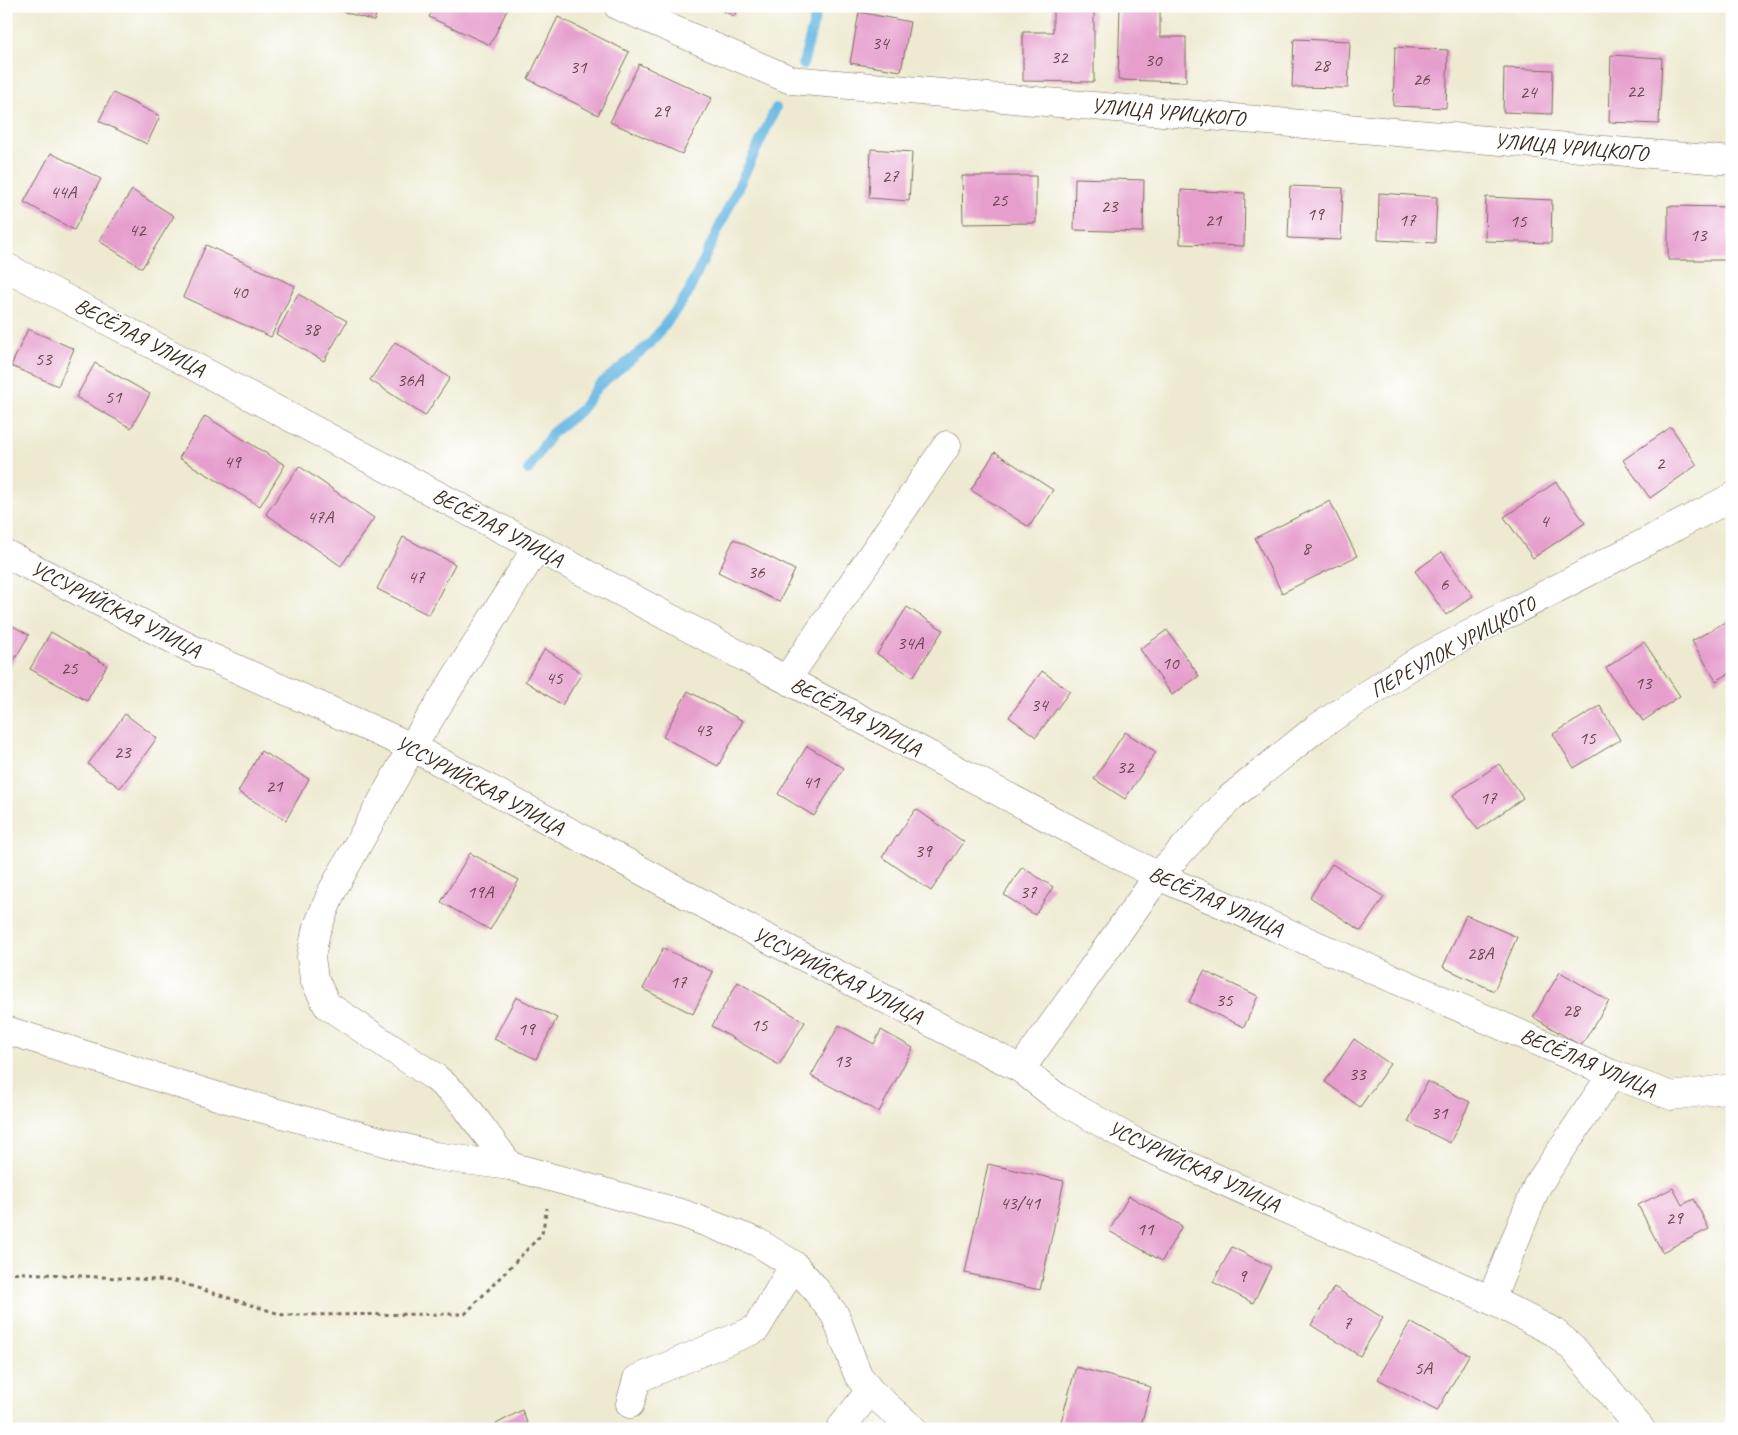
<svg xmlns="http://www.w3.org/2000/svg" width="1738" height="1435" font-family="Caveat,sans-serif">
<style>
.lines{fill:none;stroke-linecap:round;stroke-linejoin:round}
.stream{stroke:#67b8e2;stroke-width:10}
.building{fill:#e69fcd}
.minor-casing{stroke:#7a6d5d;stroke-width:29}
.path{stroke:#7a6d5d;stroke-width:3;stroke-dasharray:4 4;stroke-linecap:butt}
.minor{stroke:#fff;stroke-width:28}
.labels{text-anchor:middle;stroke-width:4;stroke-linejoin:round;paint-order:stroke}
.number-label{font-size:19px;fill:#66474a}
.street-label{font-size:21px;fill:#3b2a1e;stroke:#fff}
</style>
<rect width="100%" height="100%" fill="#fff"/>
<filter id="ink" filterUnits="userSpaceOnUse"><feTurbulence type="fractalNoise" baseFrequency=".02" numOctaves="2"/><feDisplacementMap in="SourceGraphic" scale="10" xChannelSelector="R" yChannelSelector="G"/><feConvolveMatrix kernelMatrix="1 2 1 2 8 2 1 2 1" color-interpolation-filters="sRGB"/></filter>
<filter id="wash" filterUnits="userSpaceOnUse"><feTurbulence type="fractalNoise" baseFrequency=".0096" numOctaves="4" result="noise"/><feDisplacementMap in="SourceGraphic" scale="20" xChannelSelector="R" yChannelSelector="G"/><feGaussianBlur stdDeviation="1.12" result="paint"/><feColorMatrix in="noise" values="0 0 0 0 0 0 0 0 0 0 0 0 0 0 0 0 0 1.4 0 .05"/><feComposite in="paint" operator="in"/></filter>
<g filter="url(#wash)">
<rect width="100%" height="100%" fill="#eeead1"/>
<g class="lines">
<g class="stream">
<path d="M803,64L818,6"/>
<path d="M528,470L552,433L581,410L598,386L650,344L686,297L776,108"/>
</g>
</g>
<g id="blocks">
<g class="building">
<path d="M325,6H379L374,21Z"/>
<path d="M435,6H509L490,45L429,17Z"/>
<path d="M713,6H739L734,16Z"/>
<path d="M1053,6H1094V82L1023,81V32H1053Z"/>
<path d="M1120,6H1160V37H1186V82L1118,80Z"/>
<path d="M859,12L910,22L901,71L850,63Z"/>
<path d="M558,17L629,52L598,115L528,79Z"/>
<path d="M1294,39L1350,41L1348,88L1292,87Z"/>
<path d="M1395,47L1448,50L1446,108L1393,106Z"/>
<path d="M1611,55L1662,58L1659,124L1609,122Z"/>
<path d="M639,64L712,98L682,154L610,122Z"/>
<path d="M1504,68L1553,70L1552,114L1503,112Z"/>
<path d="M113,93L160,116L147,144L99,121Z"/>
<path d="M871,149L912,152L909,201L869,198Z"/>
<path d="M51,153L101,179L74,230L24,202Z"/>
<path d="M962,176H1036V223L963,224Z"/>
<path d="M1075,178L1144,180L1143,232L1074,230Z"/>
<path d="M1290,186L1343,188L1341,240L1288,238Z"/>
<path d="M132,190L174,216L142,268L99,241Z"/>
<path d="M1181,190L1245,193L1244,246L1180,244Z"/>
<path d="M1379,193L1437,197L1435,243L1378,240Z"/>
<path d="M1486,197L1552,200L1551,243L1485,241Z"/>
<path d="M1668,206L1728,207V260H1668Z"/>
<path d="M206,245L295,286L271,337L183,297Z"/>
<path d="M298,294L347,321L324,361L276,334Z"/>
<path d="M28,329L74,349L58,386L11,366Z"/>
<path d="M395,342L450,378L425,416L370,380Z"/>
<path d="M95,363L150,394L131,428L76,397Z"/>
<path d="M205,416L285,465L260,506L179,458Z"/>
<path d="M1671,427L1697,465L1650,498L1623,460Z"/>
<path d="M995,452L1053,490L1029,527L971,490Z"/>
<path d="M299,466L374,518L341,566L266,514Z"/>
<path d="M1556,482L1585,523L1533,558L1504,517Z"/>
<path d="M1330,501L1357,556L1282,593L1255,538Z"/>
<path d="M403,537L455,564L429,615L377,589Z"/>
<path d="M734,539L795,570L779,602L718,572Z"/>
<path d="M1442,552L1473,596L1446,615L1415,571Z"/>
<path d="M907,607L943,630L913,677L877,654Z"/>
<path d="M1732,618V672L1716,681L1692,641Z"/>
<path d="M6,622L29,635L6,674Z"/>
<path d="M1167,630L1199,676L1172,695L1140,649Z"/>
<path d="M51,632L107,665L87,701L30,669Z"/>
<path d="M1644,642L1680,696L1643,721L1606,668Z"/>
<path d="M545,649L582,673L562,705L525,681Z"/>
<path d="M1042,671L1070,691L1036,737L1009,717Z"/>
<path d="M688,691L743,721L718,766L663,737Z"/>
<path d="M1600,706L1620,740L1574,768L1553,734Z"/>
<path d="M125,714L157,738L120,788L88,764Z"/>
<path d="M1125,732L1156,752L1125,799L1094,779Z"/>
<path d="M807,746L844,768L814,816L778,794Z"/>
<path d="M261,751L309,779L286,820L238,792Z"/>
<path d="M1499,764L1523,798L1478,830L1453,795Z"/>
<path d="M916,809L964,842L931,891L882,857Z"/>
<path d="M470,853L519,880L490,930L441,902Z"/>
<path d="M1332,864L1384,897L1361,931L1310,897Z"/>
<path d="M1022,867L1053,887L1035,915L1004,895Z"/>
<path d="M1466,915L1517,937L1494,991L1443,967Z"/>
<path d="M663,948L713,972L693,1014L643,989Z"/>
<path d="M1204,971L1258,996L1244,1027L1189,1002Z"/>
<path d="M1560,972L1609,1001L1581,1046L1533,1017Z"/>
<path d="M738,982L805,1022L779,1065L712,1026Z"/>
<path d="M516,997L557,1018L536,1059L494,1039Z"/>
<path d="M839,1025L874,1044L881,1030L913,1048L879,1112L811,1076Z"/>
<path d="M1354,1039L1390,1064L1360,1107L1325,1082Z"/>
<path d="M1427,1081L1470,1102L1450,1143L1408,1122Z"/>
<path d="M988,1164L1064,1181L1040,1290L965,1273Z"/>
<path d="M1673,1188L1682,1205L1694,1199L1709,1229L1662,1252L1638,1205Z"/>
<path d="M1129,1196L1182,1226L1162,1261L1109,1231Z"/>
<path d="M1232,1247L1271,1267L1253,1303L1213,1282Z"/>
<path d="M1334,1287L1383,1318L1360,1356L1311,1325Z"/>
<path d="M1410,1322L1469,1355L1437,1411L1378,1379Z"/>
<path d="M1076,1367L1151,1387L1140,1429H1059Z"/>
<path d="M522,1410L530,1429H487Z"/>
</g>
</g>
</g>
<g filter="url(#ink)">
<use href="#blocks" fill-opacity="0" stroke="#7a6d5d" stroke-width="1"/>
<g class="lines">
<g class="minor-casing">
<g id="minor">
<path d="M618,6L791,80L1732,161"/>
<path d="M6,267L1158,876L1612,1074L1672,1096L1732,1088"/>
<path d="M537,547L412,747L332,891L316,931L311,957L314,979L327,1005L436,1078L461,1100L510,1166L684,1214L757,1242L794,1265L812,1285L835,1315L858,1375L870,1391L913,1429"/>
<path d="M6,554L190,648L412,747L763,936L1021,1069L1058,1098L1137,1143L1491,1300L1554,1332L1573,1348L1641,1429"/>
<path d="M787,679L947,445"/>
<path d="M6,1030L220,1097L435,1156L510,1166"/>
<path d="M1021,1069L1158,876L1230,798L1315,729L1420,660L1732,497"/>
<path d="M1491,1300L1537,1186L1612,1074"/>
<path d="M630,1404L637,1379L756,1329L794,1265"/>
<path d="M840,1429L870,1391"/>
</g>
</g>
<path class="path" d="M6,1272L175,1281L283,1315L465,1314L542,1234L547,1208"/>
<use href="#minor" class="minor"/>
</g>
</g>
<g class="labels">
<g class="number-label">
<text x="880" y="49">34</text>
<text x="1059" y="63">32</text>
<text x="1153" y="66">30</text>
<text x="1321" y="71">28</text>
<text x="578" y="73">31</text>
<text x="1421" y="85">26</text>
<text x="1635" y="97">22</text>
<text x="1528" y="98">24</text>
<text x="661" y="117">29</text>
<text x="890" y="182">27</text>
<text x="63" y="198">44А</text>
<text x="999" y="206">25</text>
<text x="1109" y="212">23</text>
<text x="1315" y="220">19</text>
<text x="1213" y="226">21</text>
<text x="1407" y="226">17</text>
<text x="1518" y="227">15</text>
<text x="137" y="236">42</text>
<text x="1698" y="241">13</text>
<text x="239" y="298">40</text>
<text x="311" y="335">38</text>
<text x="43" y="365">53</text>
<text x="410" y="386">36А</text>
<text x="113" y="403">51</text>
<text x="232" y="468">49</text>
<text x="1660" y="469">2</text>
<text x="320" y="523">47А</text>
<text x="1544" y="527">4</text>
<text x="1306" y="554">8</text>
<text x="756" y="578">36</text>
<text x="416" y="583">47</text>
<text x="1444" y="590">6</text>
<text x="910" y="649">34А</text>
<text x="1170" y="669">10</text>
<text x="69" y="674">25</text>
<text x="554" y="684">45</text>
<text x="1643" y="689">13</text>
<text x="1039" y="711">34</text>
<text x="703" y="736">43</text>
<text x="1587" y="744">15</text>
<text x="122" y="758">23</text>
<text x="1125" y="773">32</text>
<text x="811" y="788">41</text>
<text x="274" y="792">21</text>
<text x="1488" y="804">17</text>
<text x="923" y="857">39</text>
<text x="480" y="898">19А</text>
<text x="1028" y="898">37</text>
<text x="1480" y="959">28А</text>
<text x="678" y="988">17</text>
<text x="1224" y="1006">35</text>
<text x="1571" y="1016">28</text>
<text x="759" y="1031">15</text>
<text x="526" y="1035">19</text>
<text x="842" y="1067">13</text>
<text x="1357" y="1080">33</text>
<text x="1439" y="1119">31</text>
<text x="1020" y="1209">43/41</text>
<text x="1674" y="1224">29</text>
<text x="1145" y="1235">11</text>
<text x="1242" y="1282">9</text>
<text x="1347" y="1329">7</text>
<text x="1423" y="1374">5А</text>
</g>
<g class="street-label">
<text transform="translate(1168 112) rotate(5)" y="7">УЛИЦА УРИЦКОГО</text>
<text transform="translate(1571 147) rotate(5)" y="7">УЛИЦА УРИЦКОГО</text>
<text transform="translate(140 337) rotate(28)" y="7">ВЕСЁЛАЯ УЛИЦА</text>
<text transform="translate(498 527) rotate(28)" y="7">ВЕСЁЛАЯ УЛИЦА</text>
<text transform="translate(116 609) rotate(27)" y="7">УССУРИЙСКАЯ УЛИЦА</text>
<text transform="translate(1453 647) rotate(-29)" y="7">ПЕРЕУЛОК УРИЦКОГО</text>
<text transform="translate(856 716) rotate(28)" y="7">ВЕСЁЛАЯ УЛИЦА</text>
<text transform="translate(480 785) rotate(28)" y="7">УССУРИЙСКАЯ УЛИЦА</text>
<text transform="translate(1216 901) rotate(24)" y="7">ВЕСЁЛАЯ УЛИЦА</text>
<text transform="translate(838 975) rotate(27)" y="7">УССУРИЙСКАЯ УЛИЦА</text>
<text transform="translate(1588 1062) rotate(23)" y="7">ВЕСЁЛАЯ УЛИЦА</text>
<text transform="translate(1194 1166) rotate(25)" y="7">УССУРИЙСКАЯ УЛИЦА</text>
</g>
</g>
<rect width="1738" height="1435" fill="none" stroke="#fff" stroke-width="25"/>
</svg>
